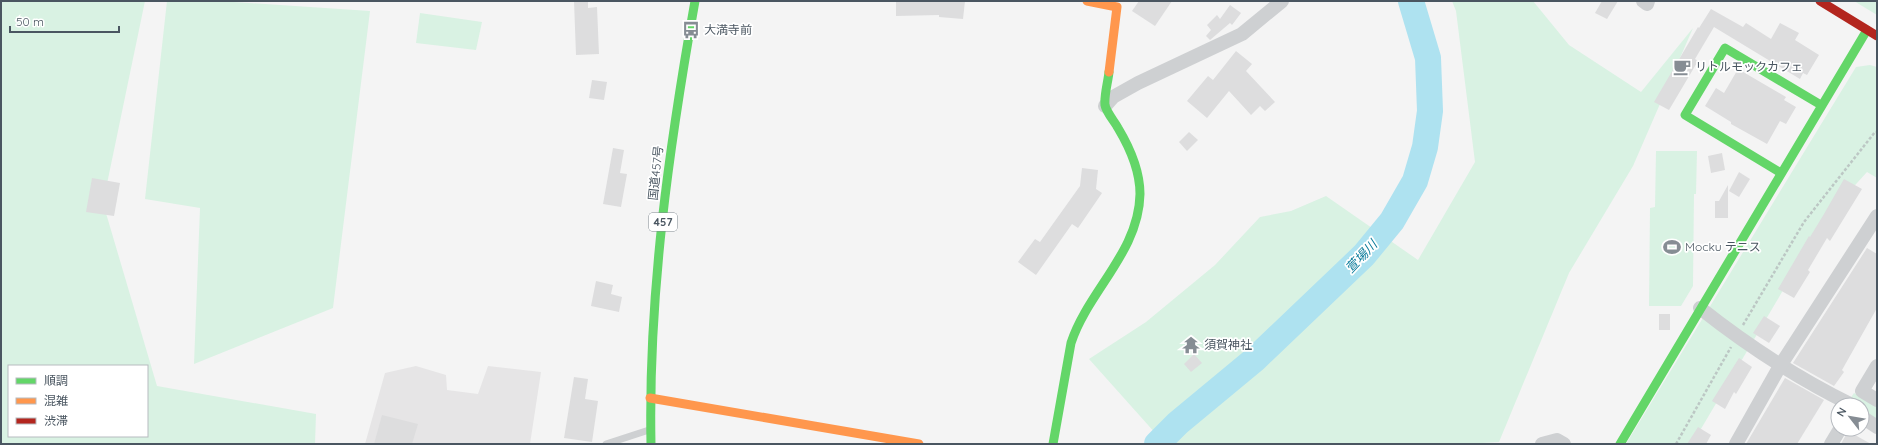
<svg xmlns="http://www.w3.org/2000/svg" width="1878" height="445" font-family="Quicksand,'Noto Sans JP',sans-serif">
<style>
.education{fill:#e6e5e6}
.green{fill:#d9f2e3;fill-rule:evenodd}
.lines{fill:none;stroke-linecap:round;stroke-linejoin:round}
.river{stroke:#aee2f0;stroke-width:26}
.building{fill:#ddddde}
.path{stroke:#bcc7c4;stroke-width:2.5;stroke-dasharray:3 2;stroke-linecap:butt}
.lane{stroke:#ced0d2;stroke-width:7}
.street{stroke:#ced0d2;stroke-width:14}
.fast{stroke:#63d668;stroke-width:9}
.slow{stroke:#ff974d;stroke-width:9}
.jam{stroke:#b3261e;stroke-width:9}
.labels{text-anchor:middle;stroke-width:3.5;stroke-linejoin:round;paint-order:stroke}
.shield{fill:#fff;stroke:#808990;stroke-width:1}
.shield-label{font-size:11px;font-weight:bold;fill:#4a5661}
.poi-label{font-size:12px;fill:#4a5661;stroke:#fff;text-anchor:start}
.street-label{font-size:12px;fill:#4a5661;stroke:#fff}
.water-label{font-size:13px;font-style:italic;fill:#0c7c9b;stroke:#fff}
</style>
<rect width="100%" height="100%" fill="#f4f4f4"/>
<path class="education" d="M416,366L446,375L447,390L478,394L488,366L541,372L530,444H365L385,373Z"/>
<g class="green">
<path d="M1,1H145L103,203L157,386L316,414L315,444H1ZM9,366H147V436H9Z"/>
<path d="M167,1H219L370,11L333,308L194,364L200,208L145,199Z"/>
<path d="M1452,1H1533L1569,45L1641,92L1693,28L1633,166L1569,273L1499,442L1466,444H1165L1089,359L1146,322L1215,265L1260,217L1291,211L1326,196L1418,260L1475,162L1456,11Z"/>
<path d="M1854,1H1877V15Z"/>
<path d="M420,13L482,22L476,50L416,43Z"/>
<path d="M1870,65L1877,67V178L1867,172L1827,216L1692,444H1626L1856,67Z"/>
<path d="M1656,151H1697L1696,194H1694L1693,286L1681,306H1649L1650,208L1655,207Z"/>
<path d="M1854,393L1877,407V423L1862,415V405H1846Z"/>
</g>
<g class="lines">
<path class="river" d="M1157,444L1178,423L1254,360L1364,255L1392,221L1415,181L1425,147L1430,111L1428,58L1411,1"/>
</g>
<g class="building">
<path d="M574,1H588V8L597,7L599,54L576,55Z"/>
<path d="M896,1H965L963,19L939,17V15L896,16Z"/>
<path d="M1139,1H1172L1155,26L1132,11Z"/>
<path d="M1602,1H1618L1607,19L1595,13Z"/>
<path d="M1230,5L1241,13L1232,25L1230,23L1210,40L1206,36L1211,30L1207,25L1217,15L1220,19Z"/>
<path d="M1711,9L1743,27L1746,23L1771,39L1780,23L1799,33L1795,40L1819,55L1807,75L1803,73L1800,79L1714,27L1695,59L1698,61L1669,110L1654,102L1698,27L1699,28Z"/>
<path d="M1236,51L1252,64L1246,71L1275,102L1265,111L1260,106L1251,115L1229,91L1207,118L1187,101L1208,76L1213,80Z"/>
<path d="M1738,69L1786,97L1784,100L1796,107L1786,124L1780,121L1767,144L1731,124V122L1705,106L1716,88L1724,93Z"/>
<path d="M592,80L607,82L604,100L589,98Z"/>
<path d="M1189,132L1198,140L1187,151L1179,142Z"/>
<path d="M613,148L624,150L620,173L627,174L621,207L603,204Z"/>
<path d="M1722,153L1725,170L1711,173L1708,156Z"/>
<path d="M1082,168L1098,170L1096,189L1102,193L1078,228L1072,224L1036,275L1018,262L1035,239L1040,242L1080,186Z"/>
<path d="M1739,172L1750,179L1739,197L1729,191Z"/>
<path d="M92,178L120,183L114,216L86,212Z"/>
<path d="M1844,179L1862,189L1830,241L1827,238L1808,270L1810,272L1794,298L1778,289L1809,236L1810,237L1824,214Z"/>
<path d="M1728,185V218H1715V201H1719Z"/>
<path d="M1867,248L1877,254V308L1842,370L1844,372L1834,386L1793,363Z"/>
<path d="M596,281L613,285L611,294L622,297L619,312L591,306Z"/>
<rect x="1659" y="314" width="11" height="16"/>
<path d="M1764,316L1780,326L1769,343L1753,333Z"/>
<path d="M1194,354L1202,363L1191,372L1184,364Z"/>
<path d="M1739,358L1752,367L1736,394L1734,392L1725,409L1712,401Z"/>
<path d="M574,377L588,379L585,399L598,401L592,442L564,438Z"/>
<path d="M1785,378L1824,400L1797,444H1746Z"/>
<path d="M382,415L418,424L412,444H374Z"/>
<path d="M1698,427L1711,435L1706,444H1687Z"/>
<path d="M1848,431L1871,444H1841Z"/>
</g>
<g class="lines">
<g class="path">
<path d="M1743,325L1804,222L1875,132H1877"/>
<path d="M1676,444L1731,347"/>
</g>
<path class="lane" d="M606,444L649,430"/>
<g class="street">
<path d="M1643,1L1647,4L1648,1"/>
<path d="M1105,106L1113,97L1138,83L1242,34L1282,1"/>
<path d="M1700,308C1748,346 1797,378 1852,405"/>
<path d="M1877,366L1862,391L1877,400"/>
<path d="M1862,417L1877,427"/>
<path d="M1542,444L1557,440L1564,444"/>
<path d="M1736,444L1780,366L1877,216"/>
<path d="M1831,444L1840,429"/>
</g>
<g class="fast">
<path d="M1781,173L1685,115L1725,48L1821,105"/>
<path d="M651,444C648,296 669,147 695,1"/>
<path d="M1053,444L1071,343C1088,291 1139,252 1140,194C1140,170 1130,148 1118,128C1115,122 1106,112 1105,105C1104,95 1108,82 1109,72"/>
<path d="M1620,444L1867,30"/>
</g>
<g class="slow">
<path d="M1087,1L1117,7L1109,72"/>
<path d="M650,398L919,444"/>
</g>
<path class="jam" d="M1820,1L1877,36"/>
</g>
<defs>
<g id="bus-bare" transform="scale(1.38)"><path d="M-5-6H5V4H4V6H2V4H-2V6H-4V4H-5ZM-3.5-4V0h7V-4ZM-3.5 1.2v1.5H-2V1.2ZM2 1.2v1.5H3.5V1.2Z" fill="#868d94" stroke="#fff" stroke-width="2.5" paint-order="stroke"/></g>
<g id="cafe-bare" transform="scale(1.38)"><path d="M-5.5-4.5H6V0H3Q3 3.5 0 3.5H-2.5Q-5.5 3.5-5.5 0ZM3-3.2v2h1.7v-2ZM-6 4.5H4V6H-6Z" fill="#868d94" stroke="#fff" stroke-width="2.5" paint-order="stroke"/></g>
<g id="stadium-bare" transform="scale(1.38)"><path d="M0-5a6.5 5 0 1 0 0 10a6.5 5 0 1 0 0-10ZM-3.5-1.8h7v3.6h-7Z" fill="#868d94" stroke="#fff" stroke-width="2.5" paint-order="stroke"/></g>
<g id="temple-bare" transform="scale(1.38)"><path d="M0-6L5-2H3V0L6.5 2.5H4V6H1.5V3h-3V6H-4V2.5H-6.5L-3 0V-2H-5Z" fill="#868d94" stroke="#fff" stroke-width="2.5" paint-order="stroke"/></g>
</defs>
<g fill-rule="evenodd">
<use href="#bus-bare" x="691" y="30"/>
<use href="#cafe-bare" x="1682" y="67"/>
<use href="#stadium-bare" x="1672" y="247"/>
<use href="#temple-bare" x="1191" y="345"/>
</g>
<g class="labels">
<rect class="shield" x="649" y="213" width="28" height="18" rx="3"/>
<g class="shield-label">
<text x="663" y="226">457</text>
</g>
<g class="poi-label">
<text x="704" y="34">大満寺前</text>
<text x="1695" y="71">リトルモックカフェ</text>
<text x="1685" y="251">Mocku テニス</text>
<text x="1204" y="349">須賀神社</text>
</g>
<g class="street-label">
<text transform="translate(656 173) rotate(-84)" y="4">国道457号</text>
</g>
<g class="water-label">
<text transform="translate(1361 256) rotate(-47)" y="5">萱場川</text>
</g>
</g>
<rect width="1878" height="445" fill="none" stroke="#4a5661" stroke-width="4"/>
<rect x="8" y="365" width="140" height="72" fill="#ffffff" stroke="#b7bbc0"/>
<rect x="16" y="378" width="20" height="6" fill="#63d668" stroke="#b7bbc0"/>
<text x="44" y="385" font-size="12" fill="#4a5661">順調</text>
<rect x="16" y="398" width="20" height="6" fill="#ff974d" stroke="#b7bbc0"/>
<text x="44" y="405" font-size="12" fill="#4a5661">混雑</text>
<rect x="16" y="418" width="20" height="6" fill="#b3261e" stroke="#b7bbc0"/>
<text x="44" y="425" font-size="12" fill="#4a5661">渋滞</text>
<g transform="translate(1850 417) rotate(301)"><circle r="19" fill="#ffffff" stroke="#b7bbc0"/>
<path d="M0-3L7 15L0 10L-7 15Z" fill="#868d94"/>
<text y="-6" font-size="11" font-weight="bold" text-anchor="middle" fill="#4a5661">N</text>
</g>
<path d="M10 26v6h109v-6" fill="none" stroke="#4a5661" stroke-width="2"/>
<text x="16" y="26" font-size="12" fill="#4a5661" stroke="#ffffff" stroke-width="3" paint-order="stroke">50 m</text>
</svg>
